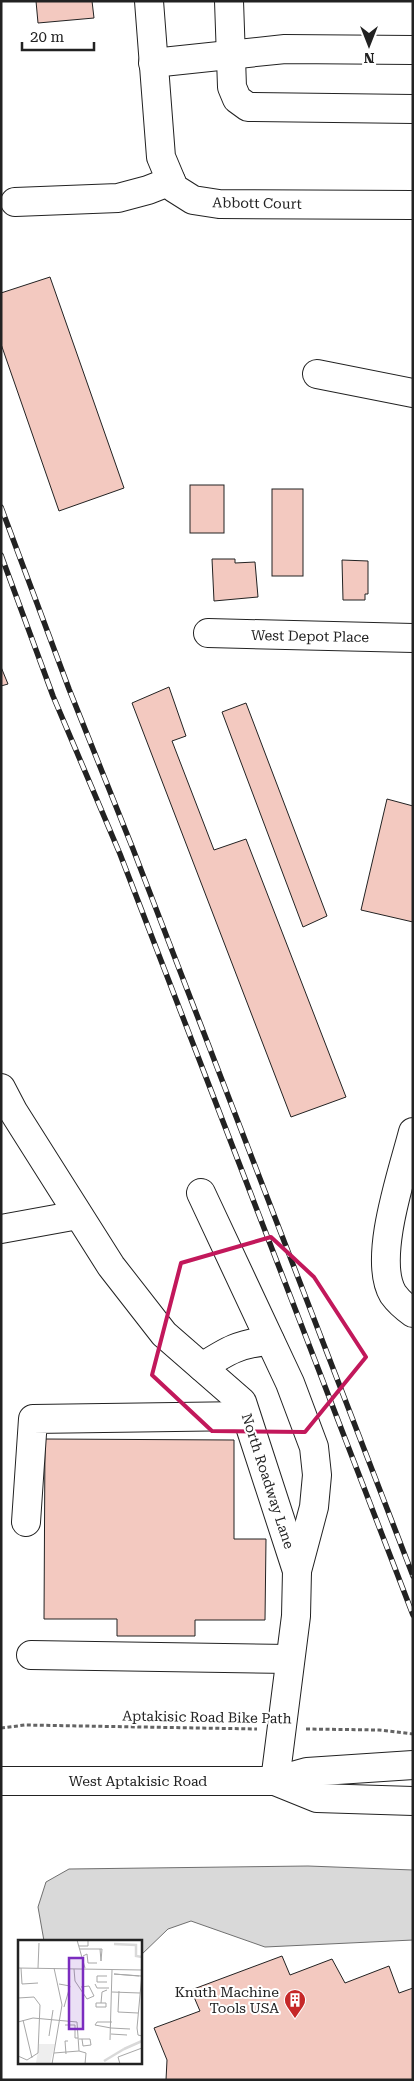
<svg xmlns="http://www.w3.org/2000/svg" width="414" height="2081" font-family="'Roboto Serif',serif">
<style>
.water{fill:#d9d9d9;stroke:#6f6f6f}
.building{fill:#f3c9c0;stroke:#222}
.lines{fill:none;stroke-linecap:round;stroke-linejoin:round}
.minor-casing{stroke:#222;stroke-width:30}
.major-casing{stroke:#222;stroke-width:30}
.path{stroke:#646464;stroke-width:3;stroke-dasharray:4 2.5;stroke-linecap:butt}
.minor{stroke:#fff;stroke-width:28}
.major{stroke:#fff;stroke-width:28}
.rail-casing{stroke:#222;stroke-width:5.5}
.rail{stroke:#fff;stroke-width:4;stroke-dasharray:11;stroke-linecap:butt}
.marked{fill:none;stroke:#c2185b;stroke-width:4;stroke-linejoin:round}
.labels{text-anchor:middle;stroke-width:4;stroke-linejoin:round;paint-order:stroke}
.street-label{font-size:14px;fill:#222;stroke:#fff}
.poi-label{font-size:14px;fill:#222;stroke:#fff;text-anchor:end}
.inset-river{fill:none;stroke:#d9d9d9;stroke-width:2.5}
.inset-road{fill:none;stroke:#a7a7a7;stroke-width:1}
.view{fill:#7b2cbf;fill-opacity:0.15;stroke:#7b2cbf;stroke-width:2.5}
.inset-edge{fill:none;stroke:#222;stroke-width:2.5}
</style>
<rect width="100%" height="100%" fill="#fff"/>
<path class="water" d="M308,1866L413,1870V1940L265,1947L191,1921L168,1929L140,1956V1941H44L38,1907L46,1882L69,1869Z"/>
<g class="building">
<path d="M36,1H92L94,18L38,23Z"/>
<path d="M50,277L124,488L59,511L1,344V293Z"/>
<rect x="190" y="485" width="34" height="48"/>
<rect x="272" y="489" width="31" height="87"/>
<path d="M212,559H235V563L255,562L258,597L214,601Z"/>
<path d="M342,560L368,561V594H365V600H343Z"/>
<path d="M1,667L8,684L1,686Z"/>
<path d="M169,687L186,736L172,741L214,850L246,839L346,1097L291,1117L132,703Z"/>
<path d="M246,703L327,916L303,927L222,712Z"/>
<path d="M387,799L413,806V922L361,910Z"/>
<path d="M45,1439L234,1440V1539H266L265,1620H195V1636H117V1619H44Z"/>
<path d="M282,1956L290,1975L332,1959L345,1983L389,1966L399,1993L413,1988V2080H166L167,2060L154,2028L200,2011L191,1990Z"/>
</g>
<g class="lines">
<g class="minor-casing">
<g id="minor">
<path d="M149,1L161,157L174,188L193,200L219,204L413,205"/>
<path d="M229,1L232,87L237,99L248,107L413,109"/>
<path d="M153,63L285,49L413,50"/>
<path d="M15,202L118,198L148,190L171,181"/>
<path d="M317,374L413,393"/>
<path d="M208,633L413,638"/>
<path d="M1,1088L13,1111L111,1266L164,1334L242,1402L297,1571L296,1616L275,1781"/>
<path d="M413,1132C403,1171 372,1259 393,1294C398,1301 406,1308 413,1313"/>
<path d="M201,1193L290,1383L314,1447L317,1475L314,1507L297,1571"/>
<path d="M1,1229L78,1215"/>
<path d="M202,1367C227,1351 240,1343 270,1341"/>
<path d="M26,1522L33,1419L246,1416"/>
<path d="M31,1655L290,1659"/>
</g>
</g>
<g class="major-casing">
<g id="major">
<path d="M1,1781H275L307,1772L413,1765"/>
<path d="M275,1781L317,1798L413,1801"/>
</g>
</g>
<g class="path">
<path d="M1,1728L25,1725L257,1729"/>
<path d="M306,1729L379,1730L413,1734"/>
</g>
<use href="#minor" class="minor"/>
<use href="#major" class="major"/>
<g class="rail-casing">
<g id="rail">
<path d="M1,507L69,689L133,849L413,1576"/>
<path d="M1,555L53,696L120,854L413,1615"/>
</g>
</g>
<use href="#rail" class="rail"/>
</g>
<path class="marked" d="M271,1237L314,1277L366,1357L305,1432L212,1431L152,1375L181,1263Z"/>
<defs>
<g id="building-pin" transform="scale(1.125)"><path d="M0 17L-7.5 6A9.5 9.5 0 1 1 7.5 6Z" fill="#c62828" stroke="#fff"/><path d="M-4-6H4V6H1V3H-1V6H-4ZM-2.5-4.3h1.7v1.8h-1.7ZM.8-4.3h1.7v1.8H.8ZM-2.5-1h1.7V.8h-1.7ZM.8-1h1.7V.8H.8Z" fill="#fff"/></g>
</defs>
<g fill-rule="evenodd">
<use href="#building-pin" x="295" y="2000"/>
</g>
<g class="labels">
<g class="street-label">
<text transform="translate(257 203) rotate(1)" y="5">Abbott Court</text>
<text transform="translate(310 636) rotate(1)" y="5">West Depot Place</text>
<text transform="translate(268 1481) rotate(72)" y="5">North Roadway Lane</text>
<text transform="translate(207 1717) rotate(1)" y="5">Aptakisic Road Bike Path</text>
<text x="138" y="1786">West Aptakisic Road</text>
</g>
<g class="poi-label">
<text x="279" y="1997">Knuth Machine<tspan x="279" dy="16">Tools USA</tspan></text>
</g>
</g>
<g transform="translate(18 1940)">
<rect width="124" height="124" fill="#fff"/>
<path d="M21,104H37L32,124L18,123Z" fill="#eee"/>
<path class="inset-river" d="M96,4L118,5V16L124,17M106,109L124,101M86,121L106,109"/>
<path class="inset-road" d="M59,0L67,28M61,6H70V0M62,9H82L83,21L84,9H82M65,16L69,14L70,23H79M0,28L124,30M3,28L4,44L20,43M20,28L21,3M56,29L57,41L69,59L76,56L71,46L63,47M124,33L119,88L120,95L124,96M89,36H79V42H89M121,36L96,34L123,36M41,44L52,46L46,67M77,44L79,48H91M101,51L100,72L120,73M94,52L122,53M0,58L16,57L22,65L20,113L9,120L0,116M83,63H88V67H78V63H83L84,52L89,50M5,80L14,118M0,82L15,78L59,82L61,111L36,113M47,85H57V98H60M93,88L77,85L79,82H94M93,88L112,89M93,94L109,95M31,96L35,70M61,99H72L73,105L65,106L64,99M92,100L94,30M61,111L68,113L67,124M48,114L47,101H50M34,124L44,65L36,28M102,124L100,117L124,108"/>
<path class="view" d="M51,18H65V89H51Z"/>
<rect width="124" height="124" class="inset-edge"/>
</g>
<rect width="414" height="2081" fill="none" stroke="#222222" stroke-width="5"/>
<g transform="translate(369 45) rotate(180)" stroke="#ffffff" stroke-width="4" paint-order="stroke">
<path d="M0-4L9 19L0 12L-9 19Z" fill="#222222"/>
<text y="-8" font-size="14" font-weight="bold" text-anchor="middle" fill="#222222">N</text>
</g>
<path d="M22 42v8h72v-8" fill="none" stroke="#222222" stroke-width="2.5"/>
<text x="30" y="42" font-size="15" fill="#222222" stroke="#ffffff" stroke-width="4" paint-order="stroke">20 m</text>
</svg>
